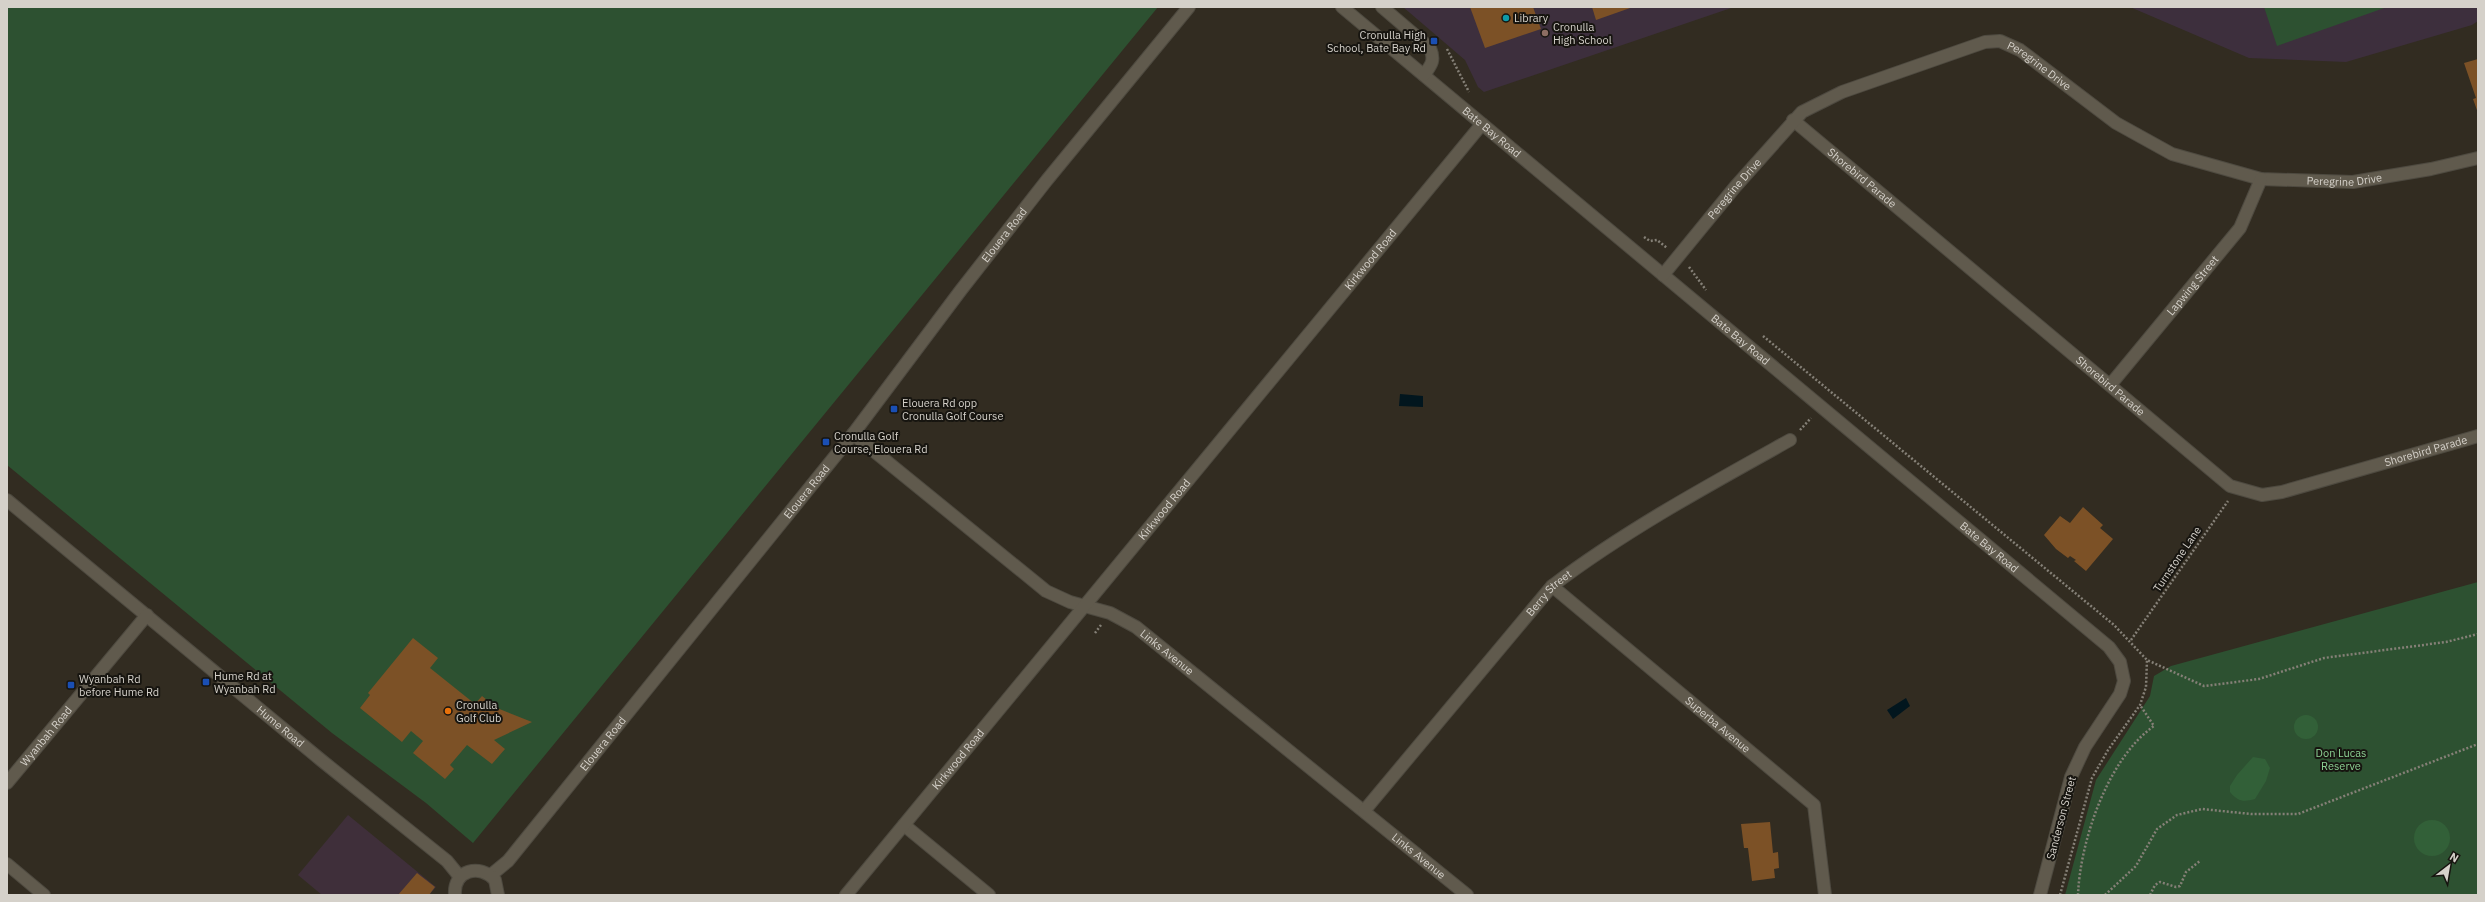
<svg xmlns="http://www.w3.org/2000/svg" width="2485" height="902" font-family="'IBM Plex Sans',sans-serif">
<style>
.commercial{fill:#3f2f3a}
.education{fill:#3d2f3d}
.green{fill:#2d5131}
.forest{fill:#326038}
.water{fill:#02161e}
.building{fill:#7c5126}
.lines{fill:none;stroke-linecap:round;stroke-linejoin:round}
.minor-casing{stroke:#4e4a40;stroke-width:14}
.path{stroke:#858077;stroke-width:2.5;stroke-dasharray:2 2;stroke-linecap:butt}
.minor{stroke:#605a4d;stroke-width:12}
.culture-dot{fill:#0f9aa8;stroke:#171510;stroke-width:1.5}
.education-dot{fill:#8d6e63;stroke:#171510;stroke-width:1.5}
.transit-dot{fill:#1a4fb4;stroke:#171510;stroke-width:1.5}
.food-dot{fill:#e8710a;stroke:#171510;stroke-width:1.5}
.labels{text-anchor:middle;stroke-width:4;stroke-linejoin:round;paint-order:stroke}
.poi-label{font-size:11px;fill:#d5d1ca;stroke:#171510;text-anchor:start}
.street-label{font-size:11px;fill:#d5d1ca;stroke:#171510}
.park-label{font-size:11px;fill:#8dd294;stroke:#171510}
</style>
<rect width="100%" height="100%" fill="#322c21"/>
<path class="commercial" d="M348,815L436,887L429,895H322L298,875Z"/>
<g class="education">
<path d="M1403,7H1734L1484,92L1478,87L1465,60Z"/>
<path d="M2130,7H2478V21L2472,25L2346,62L2249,58Z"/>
</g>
<g class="green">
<path d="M7,7H1158L473,843L426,803L332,733L7,465Z"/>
<path d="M2264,7H2387L2277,46Z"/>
<path d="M2478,582V895H2065L2096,780L2150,696L2154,676L2171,666Z"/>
</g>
<g class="forest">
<circle cx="2306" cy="727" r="12"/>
<path d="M2253,757L2265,759L2270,768L2266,781L2255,799C2244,802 2238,802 2230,792V786L2237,775Z"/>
<circle cx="2432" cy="838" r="18"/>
</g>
<g class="water">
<path d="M1400,394L1423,396V407L1399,406Z"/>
<path d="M1906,698L1910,706L1893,719L1887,710Z"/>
</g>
<g class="building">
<path d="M1470,7H1533L1541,29L1485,48Z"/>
<path d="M1592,7H1633L1596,20Z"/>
<path d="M2478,59V113L2473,99L2476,98L2464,63Z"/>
<path d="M2083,507L2103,525L2100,528L2113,539L2086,571L2074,561L2076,560L2070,556L2068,558L2056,549L2044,535L2060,516L2070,523Z"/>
<path d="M413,638L438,658L430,668L475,704L482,696L497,708L532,722L494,740L505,749L492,764L467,745L450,765L454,769L445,779L413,753L423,741L411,731L402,742L360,708L370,695L368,693Z"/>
<path d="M1770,822L1773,853L1778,852L1779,868L1774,869L1775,878L1752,881L1748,848H1744L1741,824Z"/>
<path d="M417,873L435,887L429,895H398Z"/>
</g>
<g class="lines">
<g class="minor-casing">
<g id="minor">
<path id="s1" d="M1342,7L2109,647L2120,662L2124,681L2120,694L2085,747L2071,777L2040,895"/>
<path d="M1382,7L1430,48C1435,60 1432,64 1424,75"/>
<path id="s2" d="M1793,120L2230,486L2262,495L2282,492L2478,436"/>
<path id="s3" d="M1663,275L1735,187L1802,112L1842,92L1985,42L2000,41L2020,50L2116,123L2172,154L2261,179L2353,182L2431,169L2478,158"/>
<path id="s4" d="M2111,384L2240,228L2261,179"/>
<path id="s5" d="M853,434L1046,591L1070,602L1110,613L1136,627L1467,895"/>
<path id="s6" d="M7,500L321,760L447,861L460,877"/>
<path id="s7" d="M1552,586L1814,805L1825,895"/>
<path id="s8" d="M7,783L147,615"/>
<path id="s9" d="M1364,811L1552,586C1626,530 1709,485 1790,440"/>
<path d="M904,825L989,895"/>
<path d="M7,864L44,895"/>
<path id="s10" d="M491,875L508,861L853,434L961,290L1047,180L1189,7"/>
<path d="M455,895C453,870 480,863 495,880L498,895"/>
<path id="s11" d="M846,895L1482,124"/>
</g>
</g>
<g class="path">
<path d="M1447,49L1469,92"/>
<path d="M1644,237L1650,241L1657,240L1667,248"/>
<path d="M1689,267L1706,290"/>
<path d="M1763,336L2114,625L2147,660L2204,686L2259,679L2324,658L2446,642L2478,634"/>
<path d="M1800,430L1811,418"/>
<path d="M1095,633L1101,625"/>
<path d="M2131,640L2228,501"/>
<path d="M2060,895L2092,778L2108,750L2140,705L2146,687L2147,660"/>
<path d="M2078,895C2080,841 2108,758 2154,726L2140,705"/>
<path d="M2105,895L2136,866L2157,829L2177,815L2202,809L2251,814H2298L2478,744"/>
<path d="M2150,895L2155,885L2160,882L2176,887L2180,886L2186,872L2200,861"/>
</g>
<use href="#minor" class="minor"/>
</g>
<circle class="culture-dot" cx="1506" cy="18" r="4"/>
<circle class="education-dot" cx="1545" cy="33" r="4"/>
<g class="transit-dot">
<rect x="1430" y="37" width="8" height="8" rx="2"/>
<rect x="890" y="405" width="8" height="8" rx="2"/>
<rect x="822" y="438" width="8" height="8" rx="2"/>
<rect x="202" y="678" width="8" height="8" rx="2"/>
<rect x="67" y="681" width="8" height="8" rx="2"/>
</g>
<circle class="food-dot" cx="448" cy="711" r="4"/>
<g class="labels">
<g class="poi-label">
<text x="1514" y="22">Library</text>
<text x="1553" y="31">Cronulla<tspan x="1553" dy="13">High School</tspan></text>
<text x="1426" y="39" text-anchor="end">Cronulla High<tspan x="1426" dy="13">School, Bate Bay Rd</tspan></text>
<text x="902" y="407">Elouera Rd opp<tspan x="902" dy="13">Cronulla Golf Course</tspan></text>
<text x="834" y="440">Cronulla Golf<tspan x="834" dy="13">Course, Elouera Rd</tspan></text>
<text x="214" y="680">Hume Rd at<tspan x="214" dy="13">Wyanbah Rd</tspan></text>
<text x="79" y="683">Wyanbah Rd<tspan x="79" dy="13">before Hume Rd</tspan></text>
<text x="456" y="709">Cronulla<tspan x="456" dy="13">Golf Club</tspan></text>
</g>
<g class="street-label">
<text dy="4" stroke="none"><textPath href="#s3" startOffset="472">Peregrine Drive</textPath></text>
<text dy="4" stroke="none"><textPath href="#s1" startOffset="195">Bate Bay Road</textPath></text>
<text dy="4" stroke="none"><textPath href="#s2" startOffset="90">Shorebird Parade</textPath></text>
<text dy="4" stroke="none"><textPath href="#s3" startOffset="808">Peregrine Drive</textPath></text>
<text dy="4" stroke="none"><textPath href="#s3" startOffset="112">Peregrine Drive</textPath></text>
<text dy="4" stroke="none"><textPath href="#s10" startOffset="821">Elouera Road</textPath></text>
<text dy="4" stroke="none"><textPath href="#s11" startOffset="824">Kirkwood Road</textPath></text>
<text dy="4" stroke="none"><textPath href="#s4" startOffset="128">Lapwing Street</textPath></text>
<text dy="4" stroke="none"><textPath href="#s1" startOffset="519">Bate Bay Road</textPath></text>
<text dy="4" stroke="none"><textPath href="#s2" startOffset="414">Shorebird Parade</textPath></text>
<text dy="4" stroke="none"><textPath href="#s2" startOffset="773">Shorebird Parade</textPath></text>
<text dy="4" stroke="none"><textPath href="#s10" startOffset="497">Elouera Road</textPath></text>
<text dy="4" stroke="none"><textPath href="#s11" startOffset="500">Kirkwood Road</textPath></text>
<text dy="4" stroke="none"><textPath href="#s1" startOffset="843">Bate Bay Road</textPath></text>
<text transform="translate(2177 559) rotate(-56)" y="4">Turnstone Lane</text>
<text dy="4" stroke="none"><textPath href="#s9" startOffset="286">Berry Street</textPath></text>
<text dy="4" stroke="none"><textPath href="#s5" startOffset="386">Links Avenue</textPath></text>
<text dy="4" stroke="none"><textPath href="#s7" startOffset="216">Superba Avenue</textPath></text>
<text dy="4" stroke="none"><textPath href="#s6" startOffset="355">Hume Road</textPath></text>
<text dy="4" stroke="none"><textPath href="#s8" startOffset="61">Wyanbah Road</textPath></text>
<text dy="4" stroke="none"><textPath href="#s10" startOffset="173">Elouera Road</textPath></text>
<text dy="4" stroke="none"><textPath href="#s11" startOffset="176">Kirkwood Road</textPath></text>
<text transform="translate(2061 818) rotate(-75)" y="4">Sanderson Street</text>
<text dy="4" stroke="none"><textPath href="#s5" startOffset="710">Links Avenue</textPath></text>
</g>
<g class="park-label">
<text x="2341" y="757">Don Lucas<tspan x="2341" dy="13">Reserve</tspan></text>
</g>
</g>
<rect width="2485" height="902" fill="none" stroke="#d5d1ca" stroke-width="16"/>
<g transform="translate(2449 866) rotate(31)" stroke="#171510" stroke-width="3" paint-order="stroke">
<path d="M0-3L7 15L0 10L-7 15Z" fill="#d5d1ca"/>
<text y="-6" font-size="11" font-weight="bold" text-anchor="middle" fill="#d5d1ca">N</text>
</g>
</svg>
